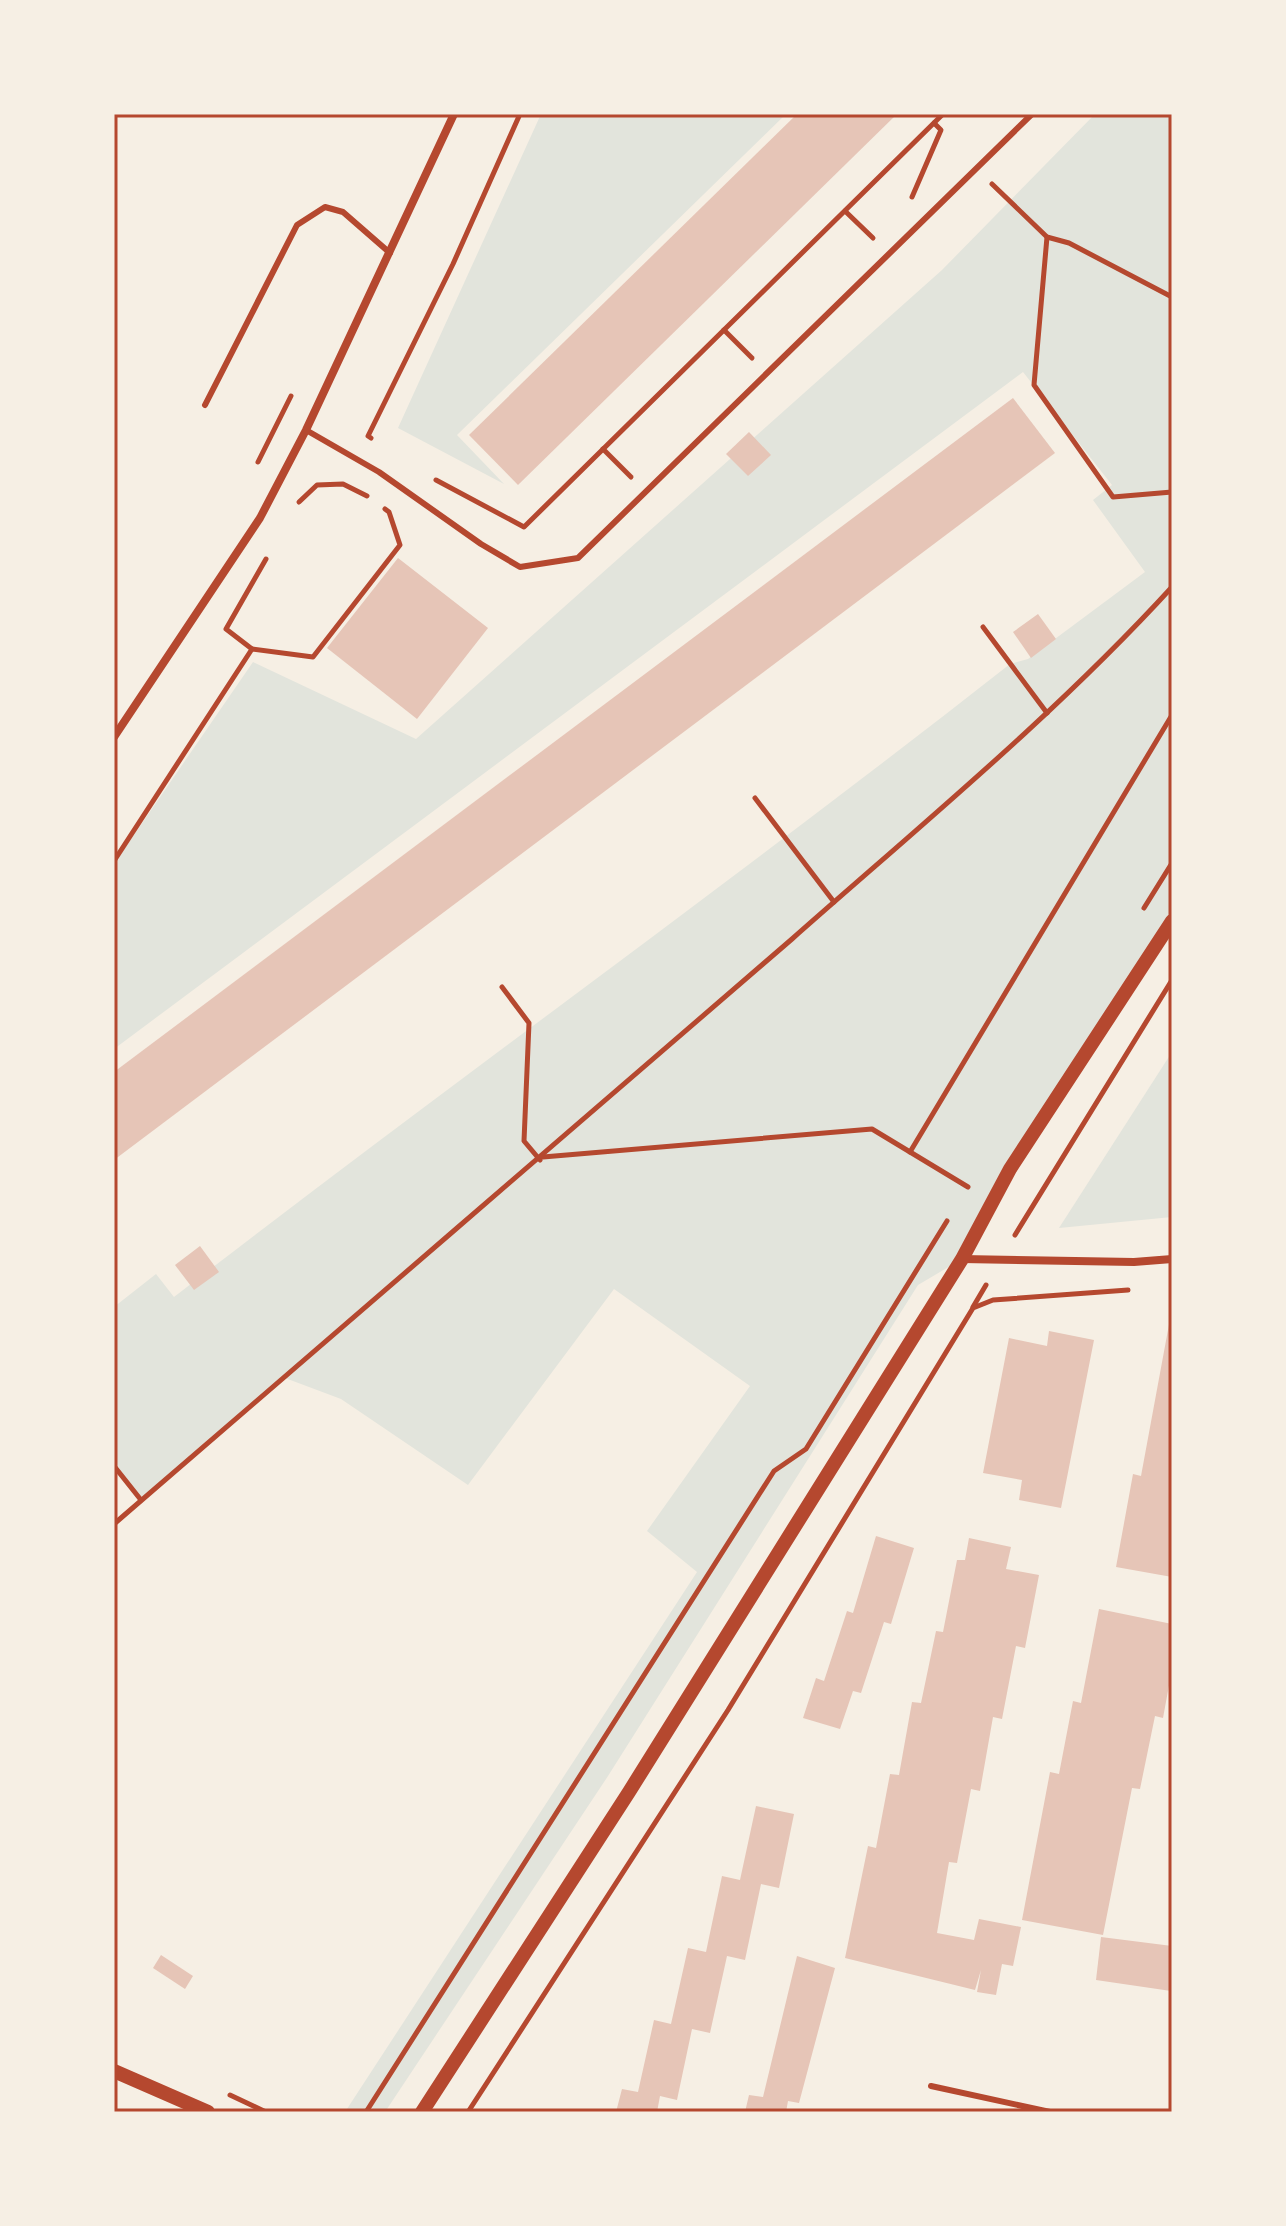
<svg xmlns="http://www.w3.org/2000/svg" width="1286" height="2226" font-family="'Sofia Sans Condensed',sans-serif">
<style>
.green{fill:#e2e4dc}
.building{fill:#e6c5b7}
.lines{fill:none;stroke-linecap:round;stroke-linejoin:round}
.path{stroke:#b5482f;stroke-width:5}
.service{stroke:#b5482f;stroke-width:6}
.minor{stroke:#b5482f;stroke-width:8}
.tertiary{stroke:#b5482f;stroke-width:14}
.neatline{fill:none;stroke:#b5482f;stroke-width:3}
</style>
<rect width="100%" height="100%" fill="#f6efe4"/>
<g class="green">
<path d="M541,114H786L457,435L504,484L398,428Z"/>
<path d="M1095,114H1172V921L962,1259L918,1285L608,1776L385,2112H345L697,1572L647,1531L750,1386L614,1289L468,1485L341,1399L285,1378L141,1500L114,1470V1307L156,1274L174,1297C450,1084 735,880 1010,664L1028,659L1145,572L1093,500L1112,485L1023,372L114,1049V864L253,662L416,739L942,270Z"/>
<path d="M1172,1052V1217L1059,1228Z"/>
</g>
<g class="building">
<path d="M797,114H897L518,485L469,435Z"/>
<path d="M1013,398L1055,453L114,1160V1072Z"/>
<path d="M749,432L771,455L748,476L726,454Z"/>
<path d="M398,558L488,628L417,719L327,648Z"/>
<path d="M1038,614L1056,639L1031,658L1013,632Z"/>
<path d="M200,1246L219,1272L194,1290L175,1265Z"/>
<path d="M1170,1319H1172V1577L1116,1567L1133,1474L1141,1476Z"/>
<path d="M1049,1331L1094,1340L1061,1508L1019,1500L1022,1480L983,1473L1009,1338L1047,1346Z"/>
<path d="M876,1536L914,1548L891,1624L884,1622L861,1693L853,1691L840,1729L803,1718L816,1678L824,1681L847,1611L853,1613Z"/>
<path d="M969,1538L1011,1547L1006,1569L1039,1575L1025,1648L1016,1646L1002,1719L993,1717L980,1791L971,1789L957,1863L949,1862L937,1933L974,1940L979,1919L1021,1927L1013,1966L1002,1964L996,1995L977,1992L981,1970L975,1990L845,1958L868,1846L876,1848L890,1774L899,1775L912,1702L921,1703L936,1631L943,1632L957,1560H965Z"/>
<path d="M1099,1609L1172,1624V1669L1163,1718L1155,1716L1140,1789L1132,1788L1103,1935L1022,1920L1050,1772L1059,1774L1073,1701L1081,1703Z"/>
<path d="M756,1806L794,1814L779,1888L761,1884L745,1960L727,1956L710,2033L692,2029L677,2100L660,2096L657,2112H616L622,2089L638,2092L654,2020L671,2024L688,1948L706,1952L722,1876L740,1880Z"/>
<path d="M1101,1937L1172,1946L1171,1991L1096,1980Z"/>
<path d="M161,1955L193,1976L185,1989L153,1968Z"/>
<path d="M797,1956L835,1968L799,2103L788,2101L786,2112H745L749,2095L763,2097Z"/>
</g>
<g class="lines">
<g class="path">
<path d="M992,184L1047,237L1069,243L1172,297"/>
<path d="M912,197L941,130L934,123"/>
<path d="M845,211L873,238"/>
<path d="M1047,237L1034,385L1113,497L1172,492"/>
<path d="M724,330L752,358"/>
<path d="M371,438L368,436L453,264L520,114"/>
<path d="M603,449L631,477"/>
<path d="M258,462L291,396"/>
<path d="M436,480L524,527L943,114"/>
<path d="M299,502L317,485L343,484L367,496"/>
<path d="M983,627L1047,713"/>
<path d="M252,649L313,657L400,545L389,512L385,509"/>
<path d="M755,798L834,902"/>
<path d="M114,861L252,649L226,629L266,559"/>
<path d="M1144,908L1172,863"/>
<path d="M502,987L529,1023L524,1141L540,1160"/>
<path d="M910,1152L1172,715"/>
<path d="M543,1157L872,1129L968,1187"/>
<path d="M1015,1235L1172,980"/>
<path d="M973,1307L986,1285"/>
<path d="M114,1466L141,1500"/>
<path d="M114,1524C339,1328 567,1135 792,939C921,825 1056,714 1172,587"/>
<path d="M230,2095L266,2112"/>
<path d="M366,2112L774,1471L806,1449L947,1221"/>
<path d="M468,2112L728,1710L973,1308L993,1300L1128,1290"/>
</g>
<g class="service">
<path d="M205,405L297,225L325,207L343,212L390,253"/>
<path d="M306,430L379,472L481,544L520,567L578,558L1032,114"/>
<path d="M931,2086L1050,2112"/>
</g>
<g class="minor">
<path d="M114,737L260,518L306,430L454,114"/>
<path d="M962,1259L1134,1262L1172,1259"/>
</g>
<g class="tertiary">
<path d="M114,2071L208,2112"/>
<path d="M422,2112L629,1792L962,1259L1010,1169L1172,921"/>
</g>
</g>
<rect width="1286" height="2226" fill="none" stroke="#f6efe4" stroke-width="232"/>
<rect x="116" y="116" width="1054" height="1994" class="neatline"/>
</svg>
